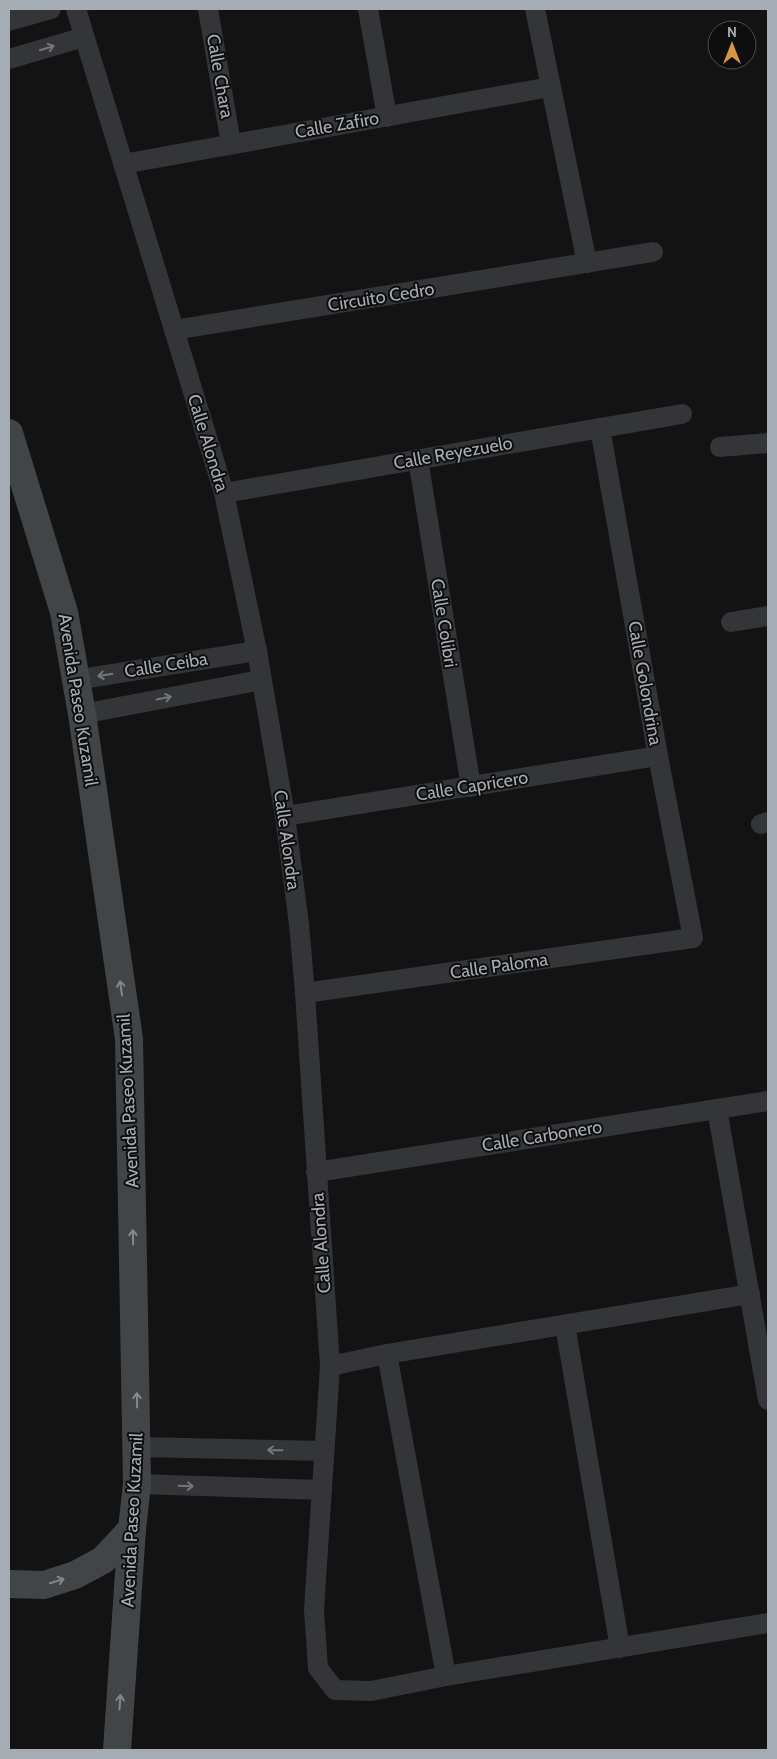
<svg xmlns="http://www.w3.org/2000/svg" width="777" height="1759" font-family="Cabin,sans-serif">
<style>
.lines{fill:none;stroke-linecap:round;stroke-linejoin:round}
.minor{stroke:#343538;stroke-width:20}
.secondary{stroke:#424548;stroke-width:28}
.oneway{stroke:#73767c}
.oneway2{stroke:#83888e}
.labels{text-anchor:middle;stroke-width:4;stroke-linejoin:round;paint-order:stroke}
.street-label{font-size:18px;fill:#a6acb3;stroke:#0e0e0f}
</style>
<rect width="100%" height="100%" fill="#131314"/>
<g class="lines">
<g class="minor">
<path d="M76,9L224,493L257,651L285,816L299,924L305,993L330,1366L314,1610L318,1668L335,1690L371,1691L446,1676L768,1623"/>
<path d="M208,9L231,144"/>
<path d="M368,9L387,117"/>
<path d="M535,9L587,263"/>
<path d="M9,21L51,9"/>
<path d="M9,59L84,37"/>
<path d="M123,164L550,87"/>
<path d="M174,330L653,252"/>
<path d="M720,447L768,443"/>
<path d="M418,459L471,787"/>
<path d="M224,493L682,414"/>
<path d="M731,622L768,616"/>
<path d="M75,680L257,651"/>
<path d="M82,714L261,680"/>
<path d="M285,816L658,756"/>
<path d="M761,824L768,822"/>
<path d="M305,993L693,938L658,756L600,428"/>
<path d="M717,1109L768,1400"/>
<path d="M316,1172L768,1101"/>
<path d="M565,1325L620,1648"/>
<path d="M387,1354L446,1676"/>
<path d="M330,1366L387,1354L750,1294"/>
<path d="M138,1447L324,1451"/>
<path d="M137,1484L322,1490"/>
</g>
<g class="secondary">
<path d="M9,433L64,612L82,714L129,1039L137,1484L132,1529L117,1750"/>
<path d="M9,1584L44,1585L75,1575L103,1560L132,1529"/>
</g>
</g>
<defs><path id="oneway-shaft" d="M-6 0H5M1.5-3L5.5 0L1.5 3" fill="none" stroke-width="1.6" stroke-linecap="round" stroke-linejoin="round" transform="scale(1.25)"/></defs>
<g class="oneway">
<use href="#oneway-shaft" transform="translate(47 48) rotate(-17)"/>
<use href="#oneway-shaft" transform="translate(105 675) rotate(171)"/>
<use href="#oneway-shaft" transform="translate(164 698) rotate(-11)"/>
<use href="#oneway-shaft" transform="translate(275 1450) rotate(-179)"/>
<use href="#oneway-shaft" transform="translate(186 1486) rotate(2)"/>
</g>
<g class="oneway2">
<use href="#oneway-shaft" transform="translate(121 988) rotate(-98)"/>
<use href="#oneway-shaft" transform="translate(133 1237) rotate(-91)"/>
<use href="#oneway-shaft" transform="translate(137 1400) rotate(-91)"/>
<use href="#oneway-shaft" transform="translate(57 1581) rotate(-17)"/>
<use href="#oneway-shaft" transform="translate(120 1702) rotate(-86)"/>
</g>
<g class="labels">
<g class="street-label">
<text transform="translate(220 76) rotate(80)" y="6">Calle Chara</text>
<text transform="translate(337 125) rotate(-10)" y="6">Calle Zafiro</text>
<text transform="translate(381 297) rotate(-9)" y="6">Circuito Cedro</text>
<text transform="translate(208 443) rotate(73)" y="6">Calle Alondra</text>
<text transform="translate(453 453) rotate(-10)" y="6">Calle Reyezuelo</text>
<text transform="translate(444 623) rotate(81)" y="6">Calle Colibri</text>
<text transform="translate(166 665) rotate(-9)" y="6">Calle Ceiba</text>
<text transform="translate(645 683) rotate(80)" y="6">Calle Golondrina</text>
<text transform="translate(78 700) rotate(81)" y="6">Avenida Paseo Kuzamil</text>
<text transform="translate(472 786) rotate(-9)" y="6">Calle Capricero</text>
<text transform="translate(287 840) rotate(82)" y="6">Calle Alondra</text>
<text transform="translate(499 966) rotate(-8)" y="6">Calle Paloma</text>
<text transform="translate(128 1101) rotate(-93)" y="6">Avenida Paseo Kuzamil</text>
<text transform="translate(542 1136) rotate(-9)" y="6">Calle Carbonero</text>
<text transform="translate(321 1243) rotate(-94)" y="6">Calle Alondra</text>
<text transform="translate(132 1520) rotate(-87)" y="6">Avenida Paseo Kuzamil</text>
</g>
</g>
<rect width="777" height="1759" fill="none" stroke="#a6acb3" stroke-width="20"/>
<g transform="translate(732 45)"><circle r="24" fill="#0e0e0f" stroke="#4b4d51"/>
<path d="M0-4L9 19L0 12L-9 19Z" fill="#da9445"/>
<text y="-8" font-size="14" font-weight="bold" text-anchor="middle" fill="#a6acb3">N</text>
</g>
</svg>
